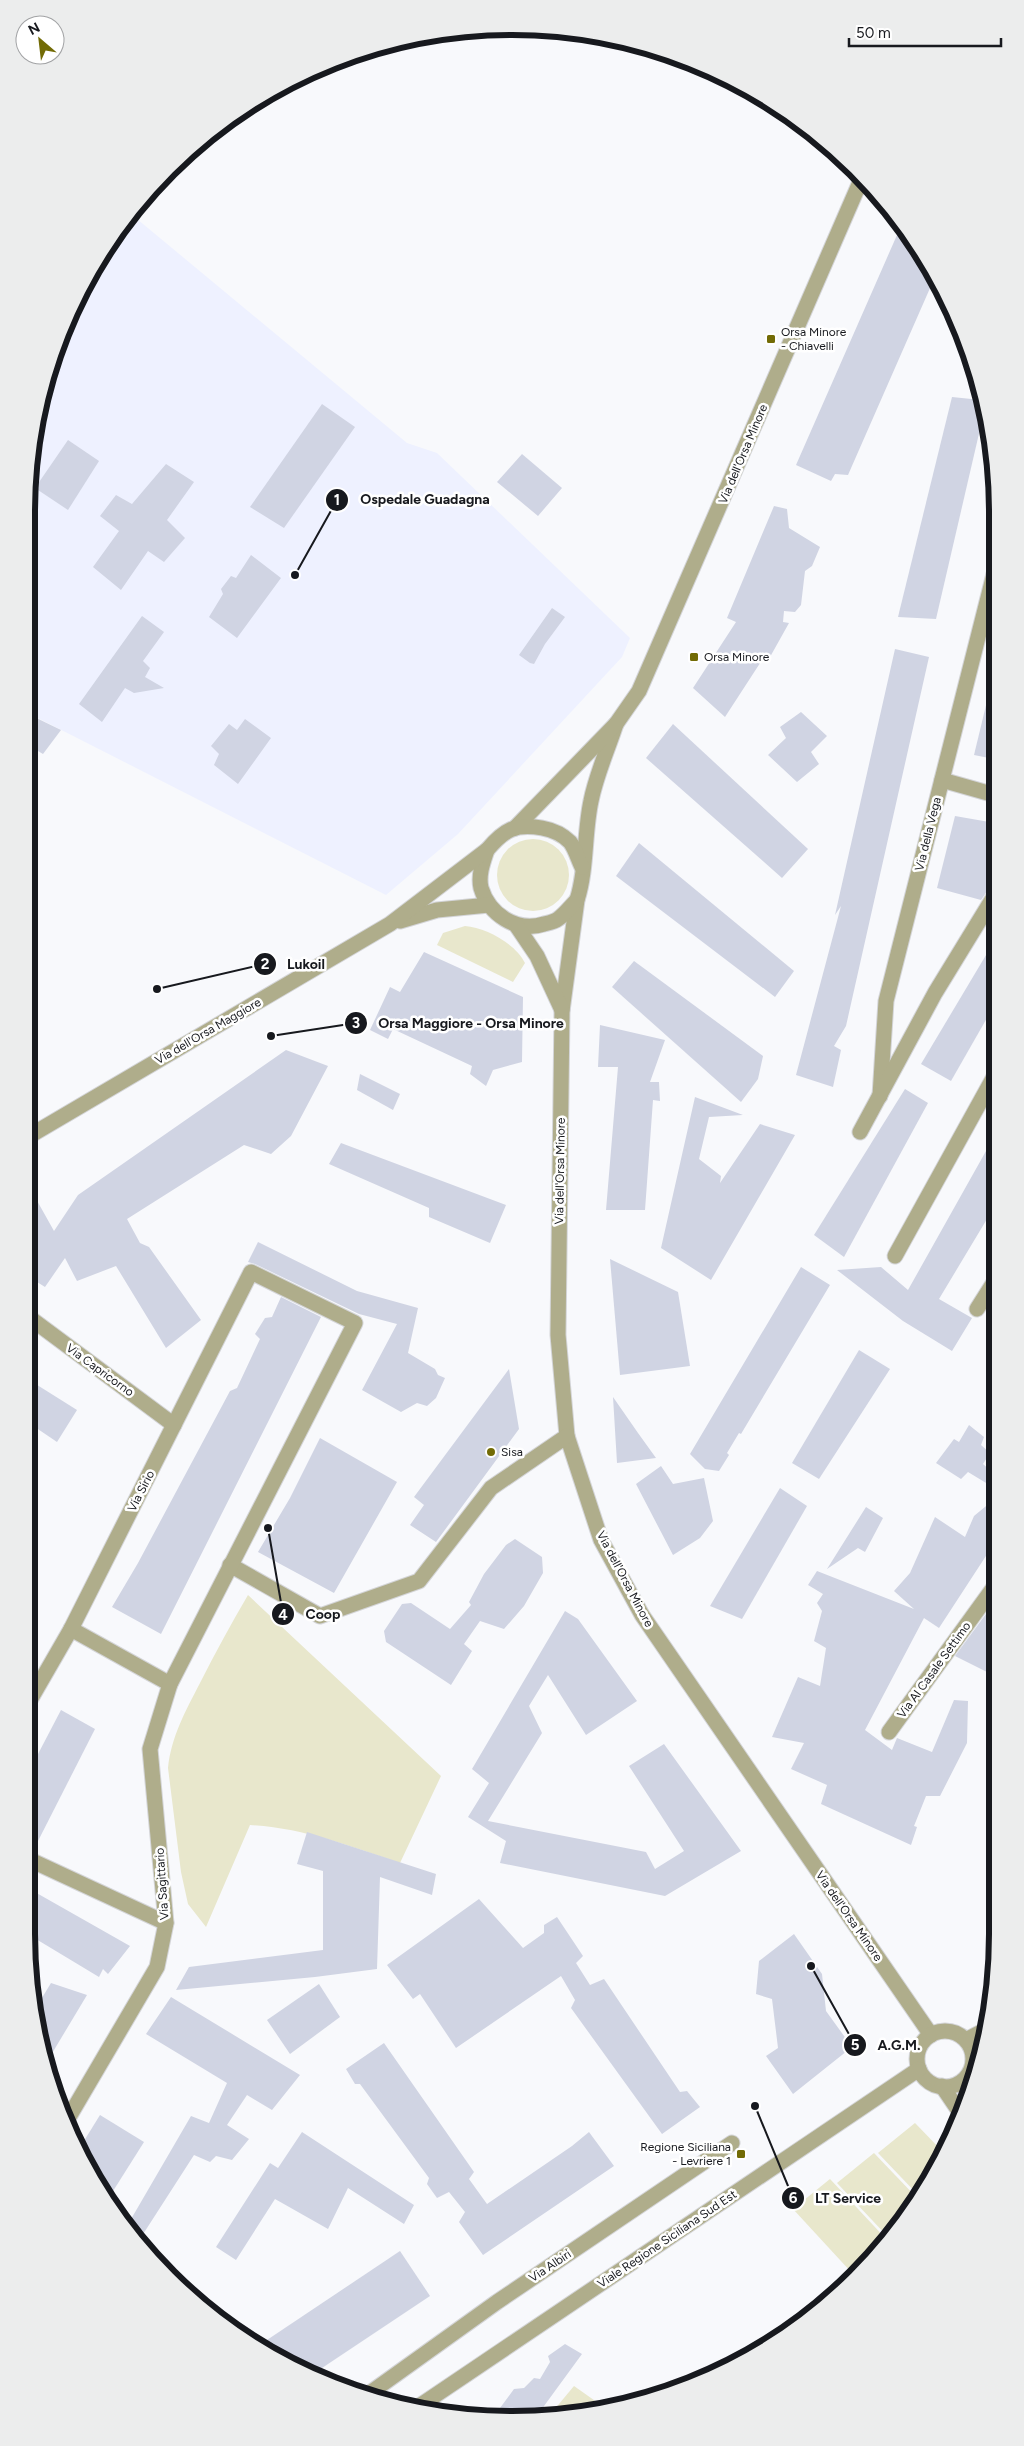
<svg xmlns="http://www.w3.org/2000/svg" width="1024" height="2446" font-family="Figtree,sans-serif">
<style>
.built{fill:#eef1ff}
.green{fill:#e8e7cc}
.building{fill:#d0d4e3}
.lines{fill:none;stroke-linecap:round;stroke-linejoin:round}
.minor-casing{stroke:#d4d5d8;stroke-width:17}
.minor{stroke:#afad8b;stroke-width:15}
.poi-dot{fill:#726b05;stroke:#fff;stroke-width:2}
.labels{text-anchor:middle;stroke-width:5;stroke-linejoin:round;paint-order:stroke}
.poi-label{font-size:12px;fill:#17191e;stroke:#fff;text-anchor:start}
.street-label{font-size:12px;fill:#17191e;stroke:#fff}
.rim{fill:none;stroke:#17191e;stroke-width:6}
.leader{fill:none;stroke:#17191e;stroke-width:2}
.callout-dot{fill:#17191e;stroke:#fff;stroke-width:2}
.mark-label{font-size:15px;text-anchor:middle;font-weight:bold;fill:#fff}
.callout-label{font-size:14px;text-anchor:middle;font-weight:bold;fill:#17191e;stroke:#fff;stroke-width:5;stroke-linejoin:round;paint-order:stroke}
</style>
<rect width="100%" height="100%" fill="#f8f9fc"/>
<path class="built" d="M131,214L407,443L437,453L630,638L622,657L458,834L386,895L26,712V512L52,356L91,269Z"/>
<g class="green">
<circle cx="533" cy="875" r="36"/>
<path d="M465,926C486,928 515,943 525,963L513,982L437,945L443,933Z"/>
<path d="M248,1595L441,1776L400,1863C349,1846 304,1828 250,1825L206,1927L188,1904L181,1872L168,1768C171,1737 186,1710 200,1683C215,1653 231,1624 248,1595Z"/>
<path d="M915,2123L944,2153L933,2177L919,2196L878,2153Z"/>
<path d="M874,2153L917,2198L889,2238L837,2183Z"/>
<path d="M830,2179L887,2240L874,2258L852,2273L793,2209Z"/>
<path d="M574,2386L608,2410L549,2416Z"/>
</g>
<g class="building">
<path d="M897,235L913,243L934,279L848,475L835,474L831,481L796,465Z"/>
<path d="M952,397L981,400L984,412L936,619L898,617Z"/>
<path d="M322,404L355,427L284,528L250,507Z"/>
<path d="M68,440L99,461L68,510L35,488Z"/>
<path d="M522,454L562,488L538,516L497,482Z"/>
<path d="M166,464L194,482L167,520L185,538L164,562L148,551L121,590L93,567L119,531L100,516L116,495L132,504Z"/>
<path d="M774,506L787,509L789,528L820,547L812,566L805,571L801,605L795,612L784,611L783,622L789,623L770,657L766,654L725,717L693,688L736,622L727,618Z"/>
<path d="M251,555L281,578L237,638L209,617L223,594L221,589L231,576L236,578Z"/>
<path d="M552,608L565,617L545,644L534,664L530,663L519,655Z"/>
<path d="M142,616L164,632L143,661L150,668L145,677L164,688L134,693L125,688L102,722L79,704Z"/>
<path d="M895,649L929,657L846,1026L834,1046L841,1050L833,1087L796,1075L841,906L835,915Z"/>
<path d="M988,697H994V759L974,755Z"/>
<path d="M801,712L827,736L811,752L819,764L797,782L768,755L786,738L780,727Z"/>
<path d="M26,713L61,730L43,754L26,744Z"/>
<path d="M245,719L271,738L238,784L214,765L219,754L211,746L229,724L237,730Z"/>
<path d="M673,724L808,849L782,878L646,758Z"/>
<path d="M955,816L995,823V858L990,887L981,900L937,888Z"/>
<path d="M639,843L794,971L775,997L616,876Z"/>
<path d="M995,940V1004L951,1081L921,1064Z"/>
<path d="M424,952L523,997L522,1062L493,1070L486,1086L470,1074L472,1066L393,1029L388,1039L370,1030L390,987L400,992Z"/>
<path d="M634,961L763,1056L758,1079L741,1102L612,987Z"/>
<path d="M600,1025L665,1040L650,1082H659L660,1101L653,1100L645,1210H606L618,1067H598Z"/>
<path d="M286,1050L328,1066L291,1136L271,1154L244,1145L127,1219L140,1243L149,1247L201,1320L166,1348L116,1266L77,1281L65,1258L45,1287L26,1275V1181L54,1231L78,1195Z"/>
<path d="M360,1074L400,1094L393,1110L357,1090Z"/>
<path d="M905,1089L928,1103L844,1257L814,1235Z"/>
<path d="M695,1097L743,1115L709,1117L699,1159L721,1176L720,1183L760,1124L795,1135L711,1280L661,1248Z"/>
<path d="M995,1135L996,1204L939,1299L972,1318L952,1351L903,1321L837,1270L881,1267L908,1290Z"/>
<path d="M341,1143L506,1205L490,1243L429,1217V1208L329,1164Z"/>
<path d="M258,1242L357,1291L418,1308L408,1353L435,1369L438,1375L445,1378L436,1398L427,1406L417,1403L401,1412L362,1390L397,1324L359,1314L255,1264L248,1262Z"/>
<path d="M610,1259L678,1292L690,1366L620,1375Z"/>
<path d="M801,1267L830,1285L741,1434L739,1433L727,1453L729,1455L719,1471L705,1469L690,1454Z"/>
<path d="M281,1297L321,1317L161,1634L112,1607L138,1563L230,1391L237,1388L260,1339L255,1334L265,1318L272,1317Z"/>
<path d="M859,1350L890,1369L819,1479L792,1463Z"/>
<path d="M509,1369L519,1429L436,1542L410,1525L424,1505L414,1497Z"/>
<path d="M26,1378L77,1410L57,1442L26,1421Z"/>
<path d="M613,1397L638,1433L656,1458L617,1463Z"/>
<path d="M969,1425L984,1437L981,1445L990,1453L983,1464L996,1476V1489L968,1472L961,1479L936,1463L954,1439L959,1442Z"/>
<path d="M320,1438L397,1482L334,1593L258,1552L290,1498Z"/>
<path d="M661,1466L673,1484L704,1478L713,1521L700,1538L673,1555L636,1484Z"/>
<path d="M780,1488L807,1506L742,1619L710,1606Z"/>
<path d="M997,1497V1539L939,1628L924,1618L865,1730L892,1750L897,1738L932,1752L954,1700L968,1701L967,1743L940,1796H926L914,1826L917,1827L911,1845L821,1804L827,1785L791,1769L804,1743L772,1737L798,1677L820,1686L826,1648L814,1641L822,1611L817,1603L823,1594L808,1585L817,1571L914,1609L894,1591L910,1573L935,1517L965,1537L974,1516Z"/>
<path d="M866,1507L883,1518L865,1552L858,1548L827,1569Z"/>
<path d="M515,1539L542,1557L543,1573L524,1606L504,1629L480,1621L464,1644L472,1651L451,1685L386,1642L384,1631L402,1604L411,1603L450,1629L471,1605L469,1602L484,1574L506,1545Z"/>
<path d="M997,1599V1677L955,1656Z"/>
<path d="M565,1611L578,1619L637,1701L586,1735L548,1675L529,1706L542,1733L488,1821L646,1852L655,1869L684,1851L629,1766L664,1744L741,1851L665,1896L500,1863L506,1841L468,1817L489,1783L472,1769Z"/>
<path d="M61,1710L95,1729L38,1841L26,1835V1777Z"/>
<path d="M307,1832L436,1874L432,1895L380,1877L377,1969L315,1977L176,1990L189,1967L323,1950V1871L297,1864Z"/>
<path d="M26,1887L130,1946L108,1974L103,1969L99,1977L26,1933Z"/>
<path d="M479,1899L523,1948L544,1933V1925L557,1917L583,1956L576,1963L590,1985L604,1979L680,2092L687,2091L700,2107L662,2134L571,2008L575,2000L561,1976L456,2048L420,1994L413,1999L387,1965Z"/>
<path d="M794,1934L822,1974L826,2011L852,2047L793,2094L766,2056L778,2048L772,1999L756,1994L759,1961Z"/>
<path d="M51,1983L87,1995L45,2065L36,2028L34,2011Z"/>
<path d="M319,1984L340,2017L290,2054L267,2020Z"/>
<path d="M171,1997L300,2075L272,2110L247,2095L227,2125L249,2139L232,2160L216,2156L210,2162L194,2155L138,2242L127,2226L191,2116L209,2123L227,2083L146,2034Z"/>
<path d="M384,2043L474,2172L469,2179L487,2204L572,2146L589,2132L614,2166L483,2255L459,2222L465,2212L449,2192L437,2198L427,2184L429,2178L360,2084H355L346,2069Z"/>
<path d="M100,2115L144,2142L108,2199L91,2177L79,2149Z"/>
<path d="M302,2132L414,2205L404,2224L348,2188L328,2229L275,2199L236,2260L216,2247L270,2163L278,2168Z"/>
<path d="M400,2251L430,2296L316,2372L269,2355L258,2346Z"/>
<path d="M565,2344L582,2354L536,2417L516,2419L500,2408L514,2389L524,2388L534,2378L540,2379L550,2362L548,2356Z"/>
</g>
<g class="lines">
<g class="minor-casing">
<g id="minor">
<path d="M616,724C608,749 596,775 591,801C584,833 587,869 577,900L562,1011L558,1335L567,1436L601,1540L642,1615L931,2035"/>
<path d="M942,780L995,795"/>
<path d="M515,828L616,724L639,691L861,180"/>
<path d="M487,850C483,862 478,875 481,888C489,914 516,933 544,924C548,923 554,922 558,919C565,914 571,906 577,900"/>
<path d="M400,921L437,910L489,905"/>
<path d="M516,925L537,956L562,1010"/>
<path d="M880,1096L886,1001L994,574"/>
<path d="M860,1132L935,993L995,895"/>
<path d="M26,1138L390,924L487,850C504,830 515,823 542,828C553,830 562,834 570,842C575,848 578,859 582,867"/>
<path d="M895,1256L995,1075"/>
<path d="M977,1309L996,1279"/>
<path d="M26,1315L174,1425"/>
<path d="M230,1565L320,1616L419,1581L491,1488L567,1436"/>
<path d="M71,1629L170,1684"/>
<path d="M26,1707L71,1629L251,1272L355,1323L170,1684L150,1749L166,1923L157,1967L66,2122"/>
<path d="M889,1732L997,1583"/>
<path d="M26,1858L166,1923"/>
<circle cx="945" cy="2059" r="28"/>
<path d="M966,2040L989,2028"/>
<path d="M942,2086L961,2114"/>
<path d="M370,2393L497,2302L732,2143"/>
<path d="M415,2409L919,2069"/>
</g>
</g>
<use href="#minor" class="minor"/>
</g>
<g class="poi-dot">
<rect x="766" y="334" width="10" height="10" rx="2.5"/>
<rect x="689" y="652" width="10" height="10" rx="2.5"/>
<circle cx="491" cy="1452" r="5"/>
<rect x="736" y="2149" width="10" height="10" rx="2.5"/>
</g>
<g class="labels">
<g class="poi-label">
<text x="781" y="336">Orsa Minore<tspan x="781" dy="14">- Chiavelli</tspan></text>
<text x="704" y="661">Orsa Minore</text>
<text x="501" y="1456">Sisa</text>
<text x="731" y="2151" text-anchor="end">Regione Siciliana<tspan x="731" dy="14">- Levriere 1</tspan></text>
</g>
<g class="street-label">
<text transform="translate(743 454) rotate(-67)" y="4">Via dell'Orsa Minore</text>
<text transform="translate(928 834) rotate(-76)" y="4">Via della Vega</text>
<text transform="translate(208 1031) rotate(-30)" y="4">Via dell'Orsa Maggiore</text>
<text transform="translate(560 1171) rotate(-89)" y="4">Via dell'Orsa Minore</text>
<text transform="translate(100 1370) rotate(36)" y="4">Via Capricorno</text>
<text transform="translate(141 1491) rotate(-63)" y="4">Via Sirio</text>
<text transform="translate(625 1579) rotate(62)" y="4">Via dell'Orsa Minore</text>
<text transform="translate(934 1670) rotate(-54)" y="4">Via Al Casale Settimo</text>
<text transform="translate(162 1884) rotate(-94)" y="4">Via Sagittario</text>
<text transform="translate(849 1916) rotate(55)" y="4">Via dell'Orsa Minore</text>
<text transform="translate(667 2239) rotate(-34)" y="4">Viale Regione Siciliana Sud Est</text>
<text transform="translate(550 2266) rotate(-34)" y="4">Via Albiri</text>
</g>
</g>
<path d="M0 0H1024V2446H0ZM512 35H512A477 477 0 0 1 989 512V1934A477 477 0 0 1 512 2411H512A477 477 0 0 1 35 1934V512A477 477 0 0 1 512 35Z" fill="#eceded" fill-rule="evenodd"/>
<path class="rim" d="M512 35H512A477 477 0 0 1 989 512V1934A477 477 0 0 1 512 2411H512A477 477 0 0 1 35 1934V512A477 477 0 0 1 512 35Z"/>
<path class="leader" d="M295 575L337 500M157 989L265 964M271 1036L356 1023M268 1528L283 1614M811 1966L855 2045M755 2106L793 2198"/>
<g class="callout-dot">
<circle cx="295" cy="575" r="5"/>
<circle cx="157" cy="989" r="5"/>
<circle cx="271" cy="1036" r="5"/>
<circle cx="268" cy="1528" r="5"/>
<circle cx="811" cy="1966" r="5"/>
<circle cx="755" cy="2106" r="5"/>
<circle cx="337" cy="500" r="12"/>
<circle cx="265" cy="964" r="12"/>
<circle cx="356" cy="1023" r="12"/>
<circle cx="283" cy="1614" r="12"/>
<circle cx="855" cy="2045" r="12"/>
<circle cx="793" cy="2198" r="12"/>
</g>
<g class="mark-label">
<text x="337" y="505">1</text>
<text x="265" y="969">2</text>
<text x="356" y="1028">3</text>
<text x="283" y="1620">4</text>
<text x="855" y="2050">5</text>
<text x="793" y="2203">6</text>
</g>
<g class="callout-label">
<text x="425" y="504">Ospedale Guadagna</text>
<text x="306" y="969">Lukoil</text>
<text x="471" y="1028">Orsa Maggiore - Orsa Minore</text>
<text x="323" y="1619">Coop</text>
<text x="899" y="2050">A.G.M.</text>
<text x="848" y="2203">LT Service</text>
</g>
<g transform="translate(40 40) rotate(332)"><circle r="24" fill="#ffffff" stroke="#a2a3a5"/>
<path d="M0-4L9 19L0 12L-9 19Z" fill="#726b05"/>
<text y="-8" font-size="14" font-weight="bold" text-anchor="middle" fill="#17191e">N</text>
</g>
<path d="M849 38v8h152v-8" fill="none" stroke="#17191e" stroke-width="2.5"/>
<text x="856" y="38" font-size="15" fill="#17191e" stroke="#ffffff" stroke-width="4" paint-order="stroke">50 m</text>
</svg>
